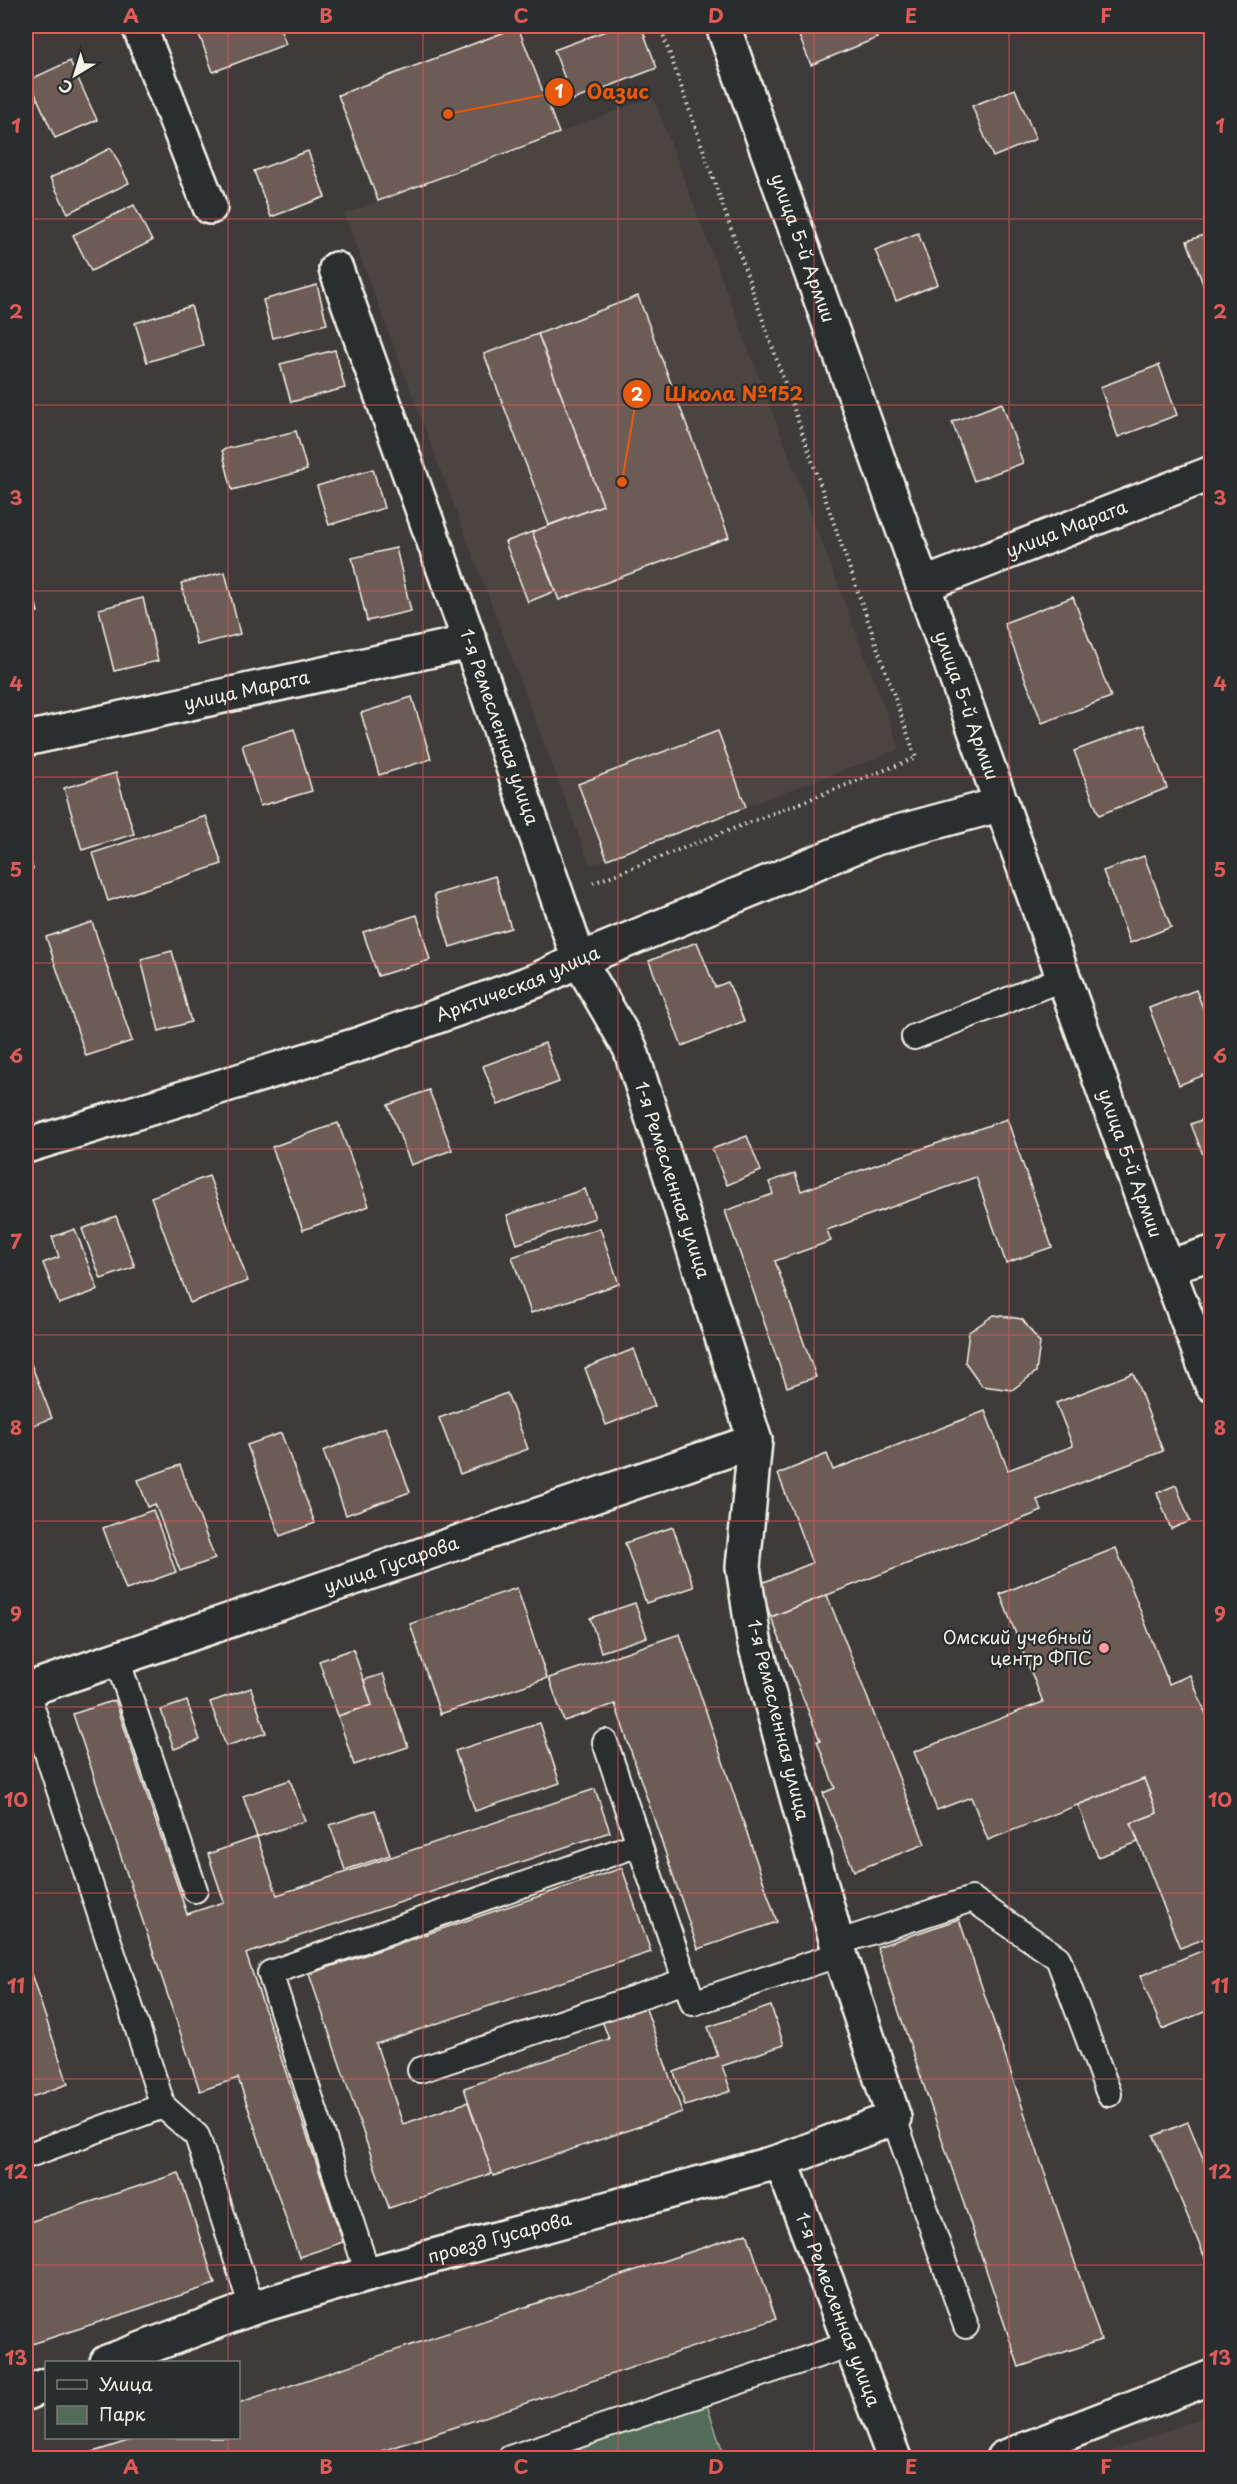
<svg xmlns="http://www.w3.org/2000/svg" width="1237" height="2484" font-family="'Playpen Sans',sans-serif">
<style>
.built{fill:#4c4543}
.green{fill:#536c5a;stroke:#a4aea1;stroke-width:1.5}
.building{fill:#6d5b57;stroke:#f4f1e8;stroke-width:1.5}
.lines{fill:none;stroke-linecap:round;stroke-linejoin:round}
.service-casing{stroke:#f4f1e8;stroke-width:28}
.minor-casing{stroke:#f4f1e8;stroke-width:38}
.tertiary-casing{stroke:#f4f1e8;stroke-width:38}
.path{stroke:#f4f1e8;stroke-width:4;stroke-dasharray:1.5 4.5;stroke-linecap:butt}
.service{stroke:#2a2d2e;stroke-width:24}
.minor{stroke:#2a2d2e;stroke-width:33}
.tertiary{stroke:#2a2d2e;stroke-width:33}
.grid{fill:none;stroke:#de5a58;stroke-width:1.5;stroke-opacity:0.55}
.poi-dot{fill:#ff9aa2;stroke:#2a2d2e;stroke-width:2}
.labels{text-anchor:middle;stroke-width:4.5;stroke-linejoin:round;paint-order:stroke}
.street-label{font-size:18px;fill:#f4f1e8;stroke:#2a2d2e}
.poi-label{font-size:18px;fill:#f4f1e8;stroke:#2a2d2e;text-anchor:end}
.leader{fill:none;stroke:#e8590c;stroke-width:2}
.callout-dot{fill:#e8590c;stroke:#2a2d2e;stroke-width:2}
.mark-label{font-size:18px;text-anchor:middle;font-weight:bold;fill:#fff}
.callout-label{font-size:20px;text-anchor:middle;font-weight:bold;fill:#e8590c;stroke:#2a2d2e;stroke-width:4.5;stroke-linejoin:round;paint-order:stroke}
.neatline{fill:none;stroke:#de5a58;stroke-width:2}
.grid-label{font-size:20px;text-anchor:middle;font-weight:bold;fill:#de5a58}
</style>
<rect width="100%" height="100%" fill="#3e3b3a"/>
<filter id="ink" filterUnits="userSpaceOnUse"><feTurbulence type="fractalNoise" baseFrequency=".0167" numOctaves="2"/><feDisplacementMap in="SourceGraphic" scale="12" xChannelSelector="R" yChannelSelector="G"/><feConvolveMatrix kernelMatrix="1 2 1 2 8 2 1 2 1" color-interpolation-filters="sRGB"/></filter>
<g filter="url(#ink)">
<g class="built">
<path d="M653,97L900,749L590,865L344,214Z"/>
<path d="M1211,2414V2458H1094Z"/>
</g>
<path class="green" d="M707,2405L725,2458H548Z"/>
<g class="building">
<path d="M196,26H279L286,44L213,72Z"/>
<path d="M619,26H641L657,68L573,100L554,50Z"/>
<path d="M795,26H872L877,38L811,65Z"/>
<path d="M518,27L559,133L378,201L338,95Z"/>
<path d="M70,61L97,120L55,138L29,80Z"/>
<path d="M1015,89L1036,139L993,157L972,106Z"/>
<path d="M111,148L129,183L68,213L50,178Z"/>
<path d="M308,151L325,197L271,217L254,171Z"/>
<path d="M134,205L152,241L91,271L73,235Z"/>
<path d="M1212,232V299L1209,300L1187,241Z"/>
<path d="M918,233L938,284L896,301L875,250Z"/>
<path d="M317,285L327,324L273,338L263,300Z"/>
<path d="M638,296L729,537L559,600L532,532L603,505L538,334Z"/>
<path d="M191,306L203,345L147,362L135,323Z"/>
<path d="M538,334L603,505L549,525L484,354Z"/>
<path d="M335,350L345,388L291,402L280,364Z"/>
<path d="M1159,365L1177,415L1118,437L1100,387Z"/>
<path d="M1002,403L1023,463L974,481L952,422Z"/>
<path d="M296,431L307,470L232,490L222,450Z"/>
<path d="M373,469L384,508L329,525L317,486Z"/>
<path d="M532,532L555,591L528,602L505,542Z"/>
<path d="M396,548L411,611L367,621L352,558Z"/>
<path d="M26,562L38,612L26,615Z"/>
<path d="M225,572L240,634L197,645L181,583Z"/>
<path d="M1073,597L1111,697L1042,723L1004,623Z"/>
<path d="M143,598L158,661L114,671L99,609Z"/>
<path d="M412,697L431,759L379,775L361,713Z"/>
<path d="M1144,725L1167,788L1099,815L1074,751Z"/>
<path d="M294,729L312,791L260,806L242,745Z"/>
<path d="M718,731L746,807L607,859L578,784Z"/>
<path d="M116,773L134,834L82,850L64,788Z"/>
<path d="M206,816L222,864L108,901L93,853Z"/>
<path d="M26,843L33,869L26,872Z"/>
<path d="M1144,856L1171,927L1130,943L1103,871Z"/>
<path d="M495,876L511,928L450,947L434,895Z"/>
<path d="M417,915L430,960L378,976L363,932Z"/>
<path d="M92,922L132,1041L86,1056L46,937Z"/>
<path d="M697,942L715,987L728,982L744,1021L682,1046L649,961Z"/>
<path d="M172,951L191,1022L159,1031L141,959Z"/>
<path d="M1196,990L1212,1031V1072L1179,1085L1149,1008Z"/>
<path d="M545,1043L559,1082L498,1105L483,1066Z"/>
<path d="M429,1090L452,1150L411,1165L388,1105Z"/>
<path d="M1212,1116V1178L1191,1124Z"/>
<path d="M1007,1119L1052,1247L1006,1263L976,1177L827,1230L831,1241L775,1261L816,1377L787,1387L725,1211L773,1194L769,1182L795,1173L801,1191Z"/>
<path d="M338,1123L369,1206L303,1230L272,1147Z"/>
<path d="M747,1136L761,1171L727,1185L712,1149Z"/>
<path d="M209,1176L248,1281L190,1303L151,1197Z"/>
<path d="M585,1189L595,1218L517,1244L507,1215Z"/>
<path d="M116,1216L135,1267L101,1279L82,1229Z"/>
<path d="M600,1228L619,1284L531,1313L512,1257Z"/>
<path d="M75,1229L98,1290L59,1304L43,1263L59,1257L52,1237Z"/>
<path d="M994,1315L1022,1319L1040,1343L1036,1372L1012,1390L982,1386L965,1362L969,1332Z"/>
<path d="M634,1349L655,1406L606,1425L585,1368Z"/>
<path d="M26,1351L52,1418L26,1428Z"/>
<path d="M1133,1373L1163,1451L1037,1500L1042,1511L771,1617L759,1584L812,1563L778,1474L827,1454L833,1470L985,1411L1008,1470L1073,1446L1056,1403Z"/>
<path d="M507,1393L528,1449L460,1474L439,1418Z"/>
<path d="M386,1427L410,1492L346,1515L323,1451Z"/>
<path d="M281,1433L315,1523L280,1536L247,1445Z"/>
<path d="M180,1465L215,1559L180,1571L155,1504L148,1507L138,1480Z"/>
<path d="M1176,1485L1190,1521L1171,1529L1157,1493Z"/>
<path d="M153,1510L176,1572L126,1590L103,1528Z"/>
<path d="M673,1527L694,1587L646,1603L625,1543Z"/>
<path d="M1116,1548L1169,1684L1190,1675L1212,1729V1936L1180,1948L1131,1823L1157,1813L1144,1779L988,1840L971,1797L937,1810L914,1752L1043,1702L1000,1594Z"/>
<path d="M517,1588L547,1678L440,1714L410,1624Z"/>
<path d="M827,1595L925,1844L854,1871L823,1793L835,1788L817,1741H820L771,1617Z"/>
<path d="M635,1603L647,1637L601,1652L590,1618Z"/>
<path d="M680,1634L777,1922L698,1949L615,1704L564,1721L549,1678Z"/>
<path d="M353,1649L372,1705L338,1716L319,1661Z"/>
<path d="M383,1674L408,1747L354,1765L338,1716L372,1705L364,1680Z"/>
<path d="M251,1688L266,1733L226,1746L210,1702Z"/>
<path d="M115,1700L187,1914L224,1902L208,1854L257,1837L277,1895L595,1789L610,1832L246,1954L343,2242L299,2257L238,2078L200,2091L73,1714Z"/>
<path d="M187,1701L200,1740L174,1749L161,1710Z"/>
<path d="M540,1723L560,1783L475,1811L455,1751Z"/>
<path d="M1144,1779L1157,1813L1131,1823L1138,1842L1098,1857L1078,1805Z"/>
<path d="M290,1780L305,1821L257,1837L243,1796Z"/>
<path d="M375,1810L390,1855L345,1870L330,1825Z"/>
<path d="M622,1868L651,1952L376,2044L403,2124L468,2102L493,2173L389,2208L309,1974Z"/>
<path d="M959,1919L1101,2340L1019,2367L877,1947Z"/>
<path d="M1211,1947L1212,2009L1162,2029L1140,1976Z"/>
<path d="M26,1959L68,2084L26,2099Z"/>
<path d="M644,2003L682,2112L493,2176L464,2088L609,2039L601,2018Z"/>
<path d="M771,2006L784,2045L722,2066L731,2091L685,2106L674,2072L718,2056L708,2027Z"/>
<path d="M1188,2122L1212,2180V2250L1203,2253L1154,2136Z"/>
<path d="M179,2173L215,2284L26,2346V2223Z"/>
<path d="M747,2233L776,2319L410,2442L361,2458H74L137,2438H238V2403Z"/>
<path d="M1212,2250V2274L1203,2253Z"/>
</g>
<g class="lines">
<g class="service-casing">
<g id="service">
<path d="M914,1037L1064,978"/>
<path d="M117,1659L195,1890"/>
<path d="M26,1689L163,2106L197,2136L252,2308"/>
<path d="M605,1742L639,1844"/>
<path d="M837,1943L972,1899L1058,1958L1109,2094"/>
<path d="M420,2070L685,1981"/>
<path d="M894,2118L966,2326"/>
<path d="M26,2156L163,2106"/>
<path d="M368,2274L270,1973L639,1844L693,2003L840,1954"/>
<path d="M510,2458L851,2344"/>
</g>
</g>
<g class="minor-casing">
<g id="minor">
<path d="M139,26L210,207"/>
<path id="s1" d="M923,585L1212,473"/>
<path id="s2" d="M26,739L470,642"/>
<path id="s3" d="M26,1690L755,1441"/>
<path id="s4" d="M781,2161L894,2458"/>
<path id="s5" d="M107,2362L252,2308L368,2274L781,2161L894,2118L840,1954L754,1640L743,1567L755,1441L630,1048L579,960L470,642L336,269"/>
<path d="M26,2393L46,2385"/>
</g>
</g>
<g class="tertiary-casing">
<g id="tertiary">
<path id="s6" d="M723,26L1167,1267L1212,1385"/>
<path id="s7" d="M26,1146L360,1044L535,981L579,960L876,838L1002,804"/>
<path d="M1167,1267L1212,1253"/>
<path d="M1003,2458L1212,2377"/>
</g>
</g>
<path class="path" d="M593,883L916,758L660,26"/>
<use href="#service" class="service"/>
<use href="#minor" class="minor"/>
<use href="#tertiary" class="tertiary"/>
</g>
</g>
<path class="grid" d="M228,26V2362M423,26V2458M618,26V2458M814,26V2458M1009,26V2458M26,219H1212M26,405H1212M26,591H1212M26,777H1212M26,963H1212M26,1149H1212M26,1335H1212M26,1521H1212M26,1707H1212M26,1893H1212M26,2079H1212M26,2265H1212M228,2438V2458"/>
<circle class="poi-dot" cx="1104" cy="1648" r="6"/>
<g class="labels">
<g class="street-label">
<text dy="6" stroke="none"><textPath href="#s6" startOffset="236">улица 5-й Армии</textPath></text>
<text dy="6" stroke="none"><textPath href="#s1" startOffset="154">улица Марата</textPath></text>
<text dy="6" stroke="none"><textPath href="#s2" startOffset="226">улица Марата</textPath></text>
<text dy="6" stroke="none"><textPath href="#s6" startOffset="722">улица 5-й Армии</textPath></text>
<text transform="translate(499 727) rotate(71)" y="6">1-я Ремесленная улица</text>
<text dy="6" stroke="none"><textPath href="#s7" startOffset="518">Арктическая улица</textPath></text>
<text dy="6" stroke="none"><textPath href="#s6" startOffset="1208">улица 5-й Армии</textPath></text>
<text transform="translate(672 1180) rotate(72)" y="6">1-я Ремесленная улица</text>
<text dy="6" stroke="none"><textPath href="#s3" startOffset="386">улица Гусарова</textPath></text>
<text transform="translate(778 1720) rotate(76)" y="6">1-я Ремесленная улица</text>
<text dy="6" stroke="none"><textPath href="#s5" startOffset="412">проезд Гусарова</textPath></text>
<text dy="6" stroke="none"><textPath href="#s4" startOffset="159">1-я Ремесленная улица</textPath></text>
</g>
<g class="poi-label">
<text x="1092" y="1644">Омский учебный<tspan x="1092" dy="21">центр ФПС</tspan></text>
</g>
</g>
<path class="leader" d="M448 114L559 92M622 482L637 394"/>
<g class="callout-dot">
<circle cx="448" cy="114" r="6"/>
<circle cx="622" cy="482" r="6"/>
<circle cx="559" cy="92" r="15"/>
<circle cx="637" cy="394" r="15"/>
</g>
<g class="mark-label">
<text x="559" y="98">1</text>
<text x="637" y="401">2</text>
</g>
<g class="callout-label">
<text x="618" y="99">Оазис</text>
<text x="734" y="401">Школа №152</text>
</g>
<rect width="1237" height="2484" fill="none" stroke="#2a2d2e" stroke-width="66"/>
<rect x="45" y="2361" width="195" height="78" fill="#2a2d2e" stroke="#7b7b78" stroke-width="1.5"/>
<rect x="57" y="2380" width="30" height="9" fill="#2a2d2e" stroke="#7b7b78" stroke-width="1.5"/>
<text x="99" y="2391" font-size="18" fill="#f4f1e8">Улица</text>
<rect x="57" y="2406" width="30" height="18" fill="#536c5a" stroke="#7b7b78" stroke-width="1.5"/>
<text x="99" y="2421" font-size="18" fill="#f4f1e8">Парк</text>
<g transform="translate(75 75) rotate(218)" stroke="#2a2d2e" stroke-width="4.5" paint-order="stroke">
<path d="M0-4.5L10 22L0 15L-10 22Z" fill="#f4f1e8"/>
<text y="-9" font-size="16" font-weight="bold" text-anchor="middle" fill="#f4f1e8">С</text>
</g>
<rect x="33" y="33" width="1171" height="2418" class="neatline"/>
<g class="grid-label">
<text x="131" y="23">A</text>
<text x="326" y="23">B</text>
<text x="521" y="23">C</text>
<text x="716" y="23">D</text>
<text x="911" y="23">E</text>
<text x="1106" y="23">F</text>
<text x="16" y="133">1</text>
<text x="1220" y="133">1</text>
<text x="16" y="319">2</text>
<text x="1220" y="319">2</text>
<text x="16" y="505">3</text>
<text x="1220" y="505">3</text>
<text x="16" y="691">4</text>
<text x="1220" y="691">4</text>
<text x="16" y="877">5</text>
<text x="1220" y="877">5</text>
<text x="16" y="1063">6</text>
<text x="1220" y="1063">6</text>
<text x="16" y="1249">7</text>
<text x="1220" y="1249">7</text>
<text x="16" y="1435">8</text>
<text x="1220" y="1435">8</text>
<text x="16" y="1621">9</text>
<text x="1220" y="1621">9</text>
<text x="16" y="1807">10</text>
<text x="1220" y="1807">10</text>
<text x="16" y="1993">11</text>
<text x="1220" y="1993">11</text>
<text x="16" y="2179">12</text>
<text x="1220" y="2179">12</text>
<text x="16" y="2365">13</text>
<text x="1220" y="2365">13</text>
<text x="131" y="2474">A</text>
<text x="326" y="2474">B</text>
<text x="521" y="2474">C</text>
<text x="716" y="2474">D</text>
<text x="911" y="2474">E</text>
<text x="1106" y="2474">F</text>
</g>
</svg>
